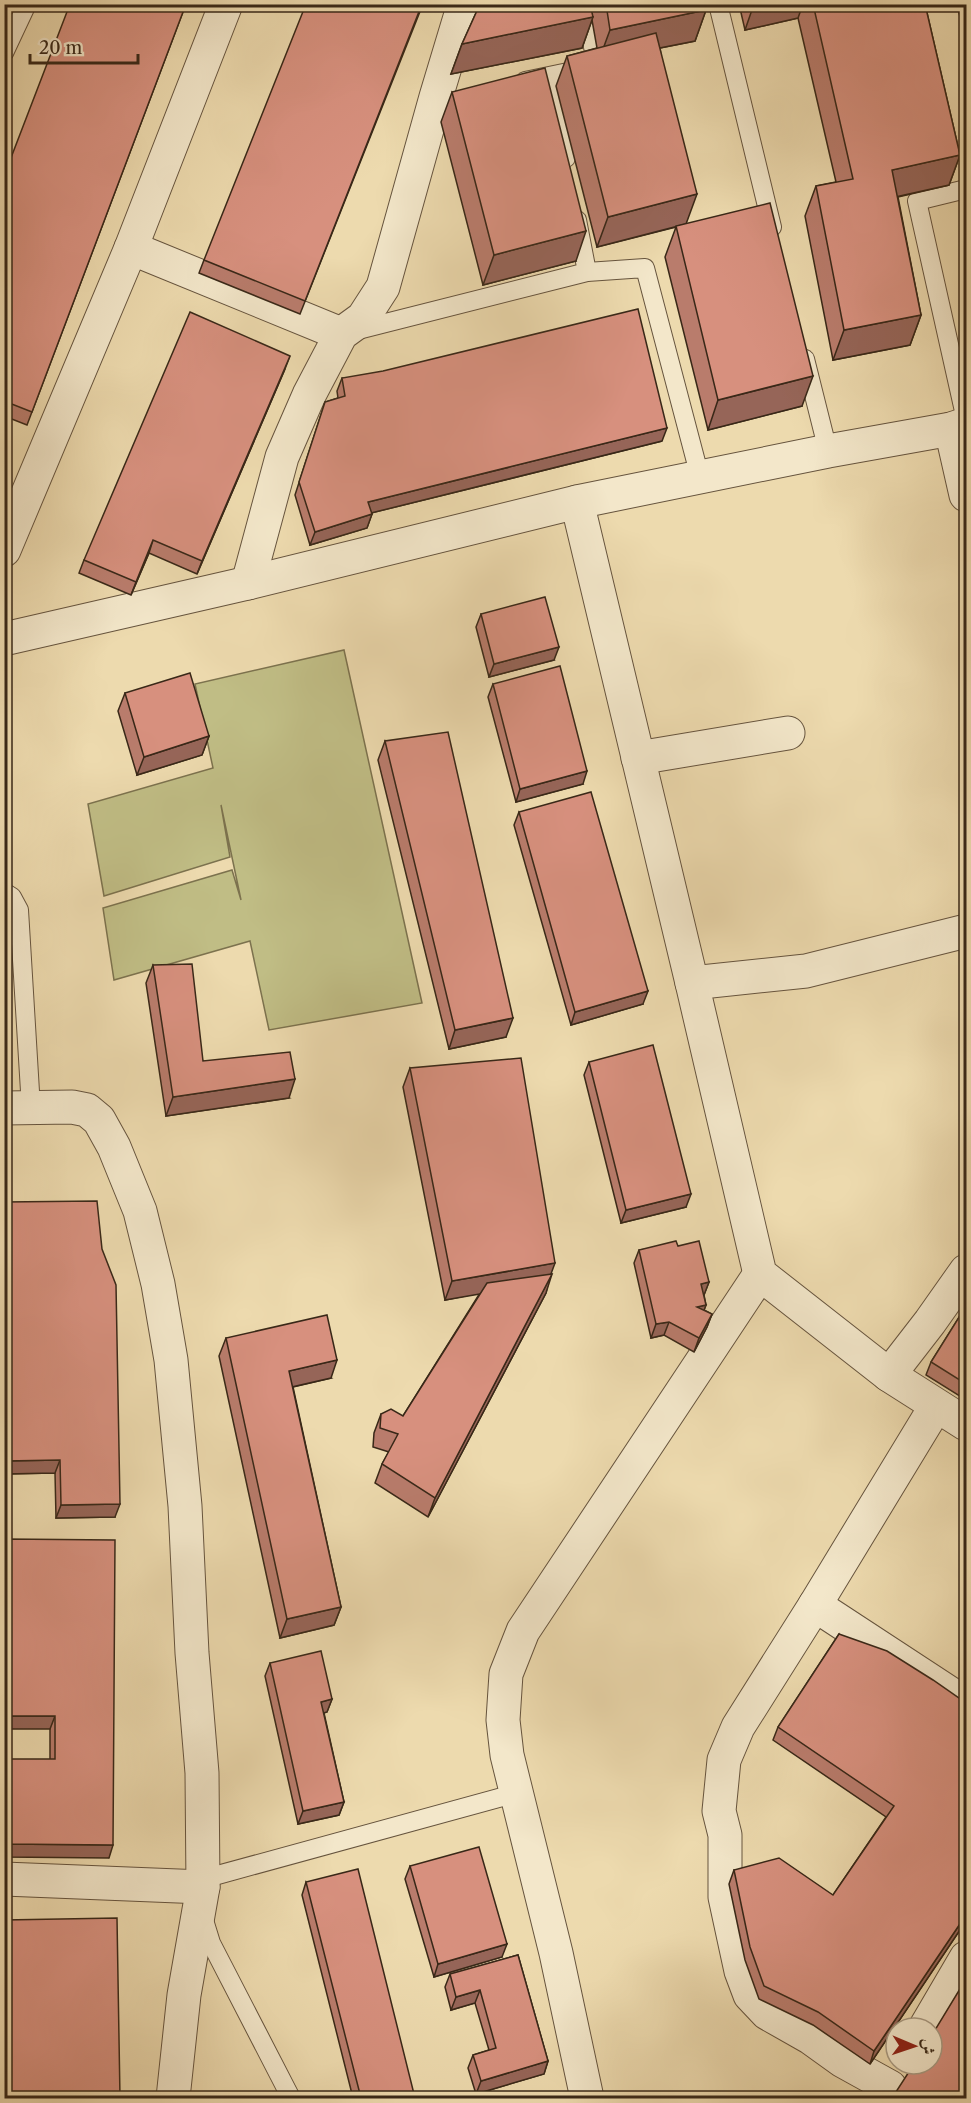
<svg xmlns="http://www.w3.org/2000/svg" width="971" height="2103" font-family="'Libre Caslon Text',Amiri,serif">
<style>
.green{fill:#c0bd85;stroke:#7c724e;stroke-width:1.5}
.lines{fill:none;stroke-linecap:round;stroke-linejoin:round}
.service-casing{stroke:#66543e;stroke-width:20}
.minor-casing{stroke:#66543e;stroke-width:35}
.service{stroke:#f3e7ca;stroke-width:18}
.minor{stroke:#f3e7ca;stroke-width:33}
.wall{fill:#b97c6c;stroke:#392818;stroke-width:1.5}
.shaded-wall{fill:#966558;stroke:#392818;stroke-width:1.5}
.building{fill:#d7907e;stroke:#392818;stroke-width:1.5}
</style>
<rect width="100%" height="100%" fill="#eddaae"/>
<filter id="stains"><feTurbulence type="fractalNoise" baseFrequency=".00333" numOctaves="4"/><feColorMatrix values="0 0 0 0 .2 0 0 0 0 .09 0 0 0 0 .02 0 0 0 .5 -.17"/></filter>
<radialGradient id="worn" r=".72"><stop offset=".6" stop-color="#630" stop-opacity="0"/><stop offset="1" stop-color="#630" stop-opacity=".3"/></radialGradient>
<path class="green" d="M344,650L422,1003L269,1030L250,941L114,980L103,908L232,870L241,900L221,805L230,857L104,896L88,804L213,768L195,684Z"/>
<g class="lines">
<g class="service-casing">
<g id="service">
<path d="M718,4L772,227"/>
<path d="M4,53L27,4"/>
<path d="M552,77L566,158"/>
<path d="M525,81L597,66L584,4"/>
<path d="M966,189L917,201L966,420"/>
<path d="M577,220L587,272"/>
<path d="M354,331L587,272L645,268L700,477"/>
<path d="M805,359L828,451"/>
<path d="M4,892L12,897L19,910L31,1108"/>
<path d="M203,1879L517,1793"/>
<path d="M203,1917L211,1943L291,2098"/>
</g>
</g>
<g class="minor-casing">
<g id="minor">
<path d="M131,248L341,334"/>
<path d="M951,429L966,495"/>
<path d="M577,502L692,983L760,1274L889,1375L966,1424"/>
<path d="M4,550L131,248L226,4"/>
<path d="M248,583L282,457L309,395L341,334L363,318L383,287L436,97L464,4"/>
<path d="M4,639L248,583L577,502L828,451L951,429L966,424"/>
<path d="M638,758L788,733"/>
<path d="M692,983L806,971L966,931"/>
<path d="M4,1108L72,1107L87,1110L99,1120L114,1147L140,1211L158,1284L171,1360L185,1506L192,1653L202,1773L203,1887L184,1995L173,2098"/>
<path d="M889,1375L930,1322L966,1271"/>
<path d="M815,1605L966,1704"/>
<path d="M4,1879L203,1887"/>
<path d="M925,2028L966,1958"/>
<path d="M890,2087L843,2061L811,2038L767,2013L750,1995L741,1971L725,1897V1835L719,1811L724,1760L738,1727L815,1605L936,1406"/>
<path d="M587,2098L556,1953L507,1755L503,1720L506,1674L523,1631L760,1274"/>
</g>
</g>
<use href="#service" class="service"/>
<use href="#minor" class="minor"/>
</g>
<g class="wall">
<path d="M186,4L27,425L4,416V176Z"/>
<path d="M423,4L300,314L199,273L204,260Z"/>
<path d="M480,4H704L706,10L695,41L660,48L686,224L802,406L708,430L665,257L676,227L597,247L556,86L567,56L597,48L592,20L582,48L451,74L462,44Z"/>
<path d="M739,4H925L960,155L949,185L898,197L921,315L910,345L833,360L805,216L816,186L836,182L798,18L745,30Z"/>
<path d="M957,4H966V43Z"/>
<path d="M452,92L576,261L483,285L441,122Z"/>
<path d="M285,369L197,574L149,553L131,595L79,573L84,560Z"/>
<path d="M342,378L662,441L371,513L372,514L367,528L310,545L295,495L325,402L338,398L337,391Z"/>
<path d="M481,614L554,660L489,677L476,627Z"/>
<path d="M493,684L583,784L516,802L488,697Z"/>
<path d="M125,693L209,736L202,755L137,775L118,711Z"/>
<path d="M385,741L506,1037L449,1049L378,760Z"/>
<path d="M519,812L643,1004L571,1025L514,825Z"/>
<path d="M153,965L203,1061L289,1098L166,1116L146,983Z"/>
<path d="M589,1062L686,1207L621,1223L584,1075Z"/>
<path d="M410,1068L550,1275L546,1293L428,1517L375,1483L382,1464L389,1452L373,1447L374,1433L381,1414L403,1416L480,1293L445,1300L403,1087Z"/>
<path d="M4,1202L115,1517L56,1518L55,1473L4,1474Z"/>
<path d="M678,1246L709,1282L704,1295L706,1305L704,1310L712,1314L707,1327L694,1352L664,1335L651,1338L634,1263L639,1250Z"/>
<path d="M966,1306V1400L926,1375L931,1362Z"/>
<path d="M226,1338L331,1378L293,1387L341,1607L334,1625L280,1638L219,1356Z"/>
<path d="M4,1539L109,1858L50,1759V1729Z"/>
<path d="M839,1634L966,1921L870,2064L813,2025L759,1999L745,1960L729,1884L734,1870L833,1895L886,1817L773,1740L778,1727Z"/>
<path d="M270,1663L332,1699L327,1712L324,1713L344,1802L339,1815L298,1824L265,1676Z"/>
<path d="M410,1866L502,1957L434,1977L405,1879Z"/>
<path d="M306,1882L415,2098H353L302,1895Z"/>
<path d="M518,1955L548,2061L544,2074L476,2094L468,2068L473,2055L489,2050L475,2003L451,2010L445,1987L450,1974Z"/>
</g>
<g class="shaded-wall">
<path d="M754,4H803L798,18L745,30Z"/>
<path d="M706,10L695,41L599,60L610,30Z"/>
<path d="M593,17L582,48L451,74L462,44Z"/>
<path d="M960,155L949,185L882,200L892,170Z"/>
<path d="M697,194L686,224L597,247L608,217Z"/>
<path d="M586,231L576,261L483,285L494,255Z"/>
<path d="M921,315L910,345L833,360L844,330Z"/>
<path d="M290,356L285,369L197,574L202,561Z"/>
<path d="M813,376L802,406L708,430L718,400Z"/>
<path d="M667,428L662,441L363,515L368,502Z"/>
<path d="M372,514L367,528L310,545L315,532Z"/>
<path d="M153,540L149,553L131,595L136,582Z"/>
<path d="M559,647L554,660L489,677L494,664Z"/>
<path d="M209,736L202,755L137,775L144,757Z"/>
<path d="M587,771L583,784L516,802L520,789Z"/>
<path d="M648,991L643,1004L571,1025L575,1012Z"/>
<path d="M513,1018L506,1037L449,1049L455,1030Z"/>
<path d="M295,1079L289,1098L166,1116L173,1097Z"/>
<path d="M691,1194L686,1207L621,1223L626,1210Z"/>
<path d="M555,1263L548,1282L445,1300L452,1281Z"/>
<path d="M552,1274L546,1293L428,1517L435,1498Z"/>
<path d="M709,1282L704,1295L697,1297L701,1284Z"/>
<path d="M706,1305L701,1318L697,1307Z"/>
<path d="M712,1314L707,1327L694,1352L699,1338Z"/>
<path d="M669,1322L664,1335L651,1338L656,1324Z"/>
<path d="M337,1360L331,1378L283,1389L289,1371Z"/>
<path d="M60,1460L55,1473L4,1474V1461Z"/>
<path d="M120,1504L115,1517L56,1518L61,1505Z"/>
<path d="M341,1607L334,1625L280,1638L287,1619Z"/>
<path d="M332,1699L327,1712L316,1715L321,1702Z"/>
<path d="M4,1716H55L50,1729H4Z"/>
<path d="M344,1802L339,1815L298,1824L303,1811Z"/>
<path d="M4,1844L113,1845L109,1858L4,1857Z"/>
<path d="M966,1915V1921L870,2064L874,2051Z"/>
<path d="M507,1944L502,1957L434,1977L438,1964Z"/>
<path d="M480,1990L475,2003L451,2010L456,1997Z"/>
<path d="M548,2061L544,2074L476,2094L481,2081Z"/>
</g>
<g class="building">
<path d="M70,4H186L32,412L4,401V176Z"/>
<path d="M306,4H422L305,301L204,260Z"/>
<path d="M480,4H590L593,17L462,44Z"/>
<path d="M606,4H704L706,10L610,30Z"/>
<path d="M813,4H925L960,155L892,170L921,315L844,330L816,186L853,179Z"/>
<path d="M656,33L697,194L608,217L567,56Z"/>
<path d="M545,68L586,231L494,255L452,92Z"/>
<path d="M770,203L813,376L718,400L676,226Z"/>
<path d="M638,309L667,428L368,502L372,514L315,532L299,482L325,402L345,396L342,378L383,371Z"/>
<path d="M190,312L290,356L202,561L153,540L136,582L84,560Z"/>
<path d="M545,597L559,647L494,664L481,614Z"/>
<path d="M560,666L587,771L520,789L493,684Z"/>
<path d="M190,673L209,736L144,757L125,693Z"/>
<path d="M448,732L513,1018L455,1030L385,741Z"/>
<path d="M591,792L648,991L575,1012L519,812Z"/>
<path d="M192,964L203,1061L290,1052L295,1079L173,1097L153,965Z"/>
<path d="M653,1045L691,1194L626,1210L589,1062Z"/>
<path d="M521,1058L555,1263L452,1281L410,1068Z"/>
<path d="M97,1201L102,1249L116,1285L120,1504L61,1505L60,1460L4,1461V1202Z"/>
<path d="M676,1241L678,1246L699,1241L709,1282L701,1284L706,1305L697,1307L712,1314L699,1338L669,1322L656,1324L639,1250Z"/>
<path d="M552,1274L435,1498L382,1464L398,1434L380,1428L381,1414L391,1409L403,1416L487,1283Z"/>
<path d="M966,1306V1384L931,1362Z"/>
<path d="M327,1315L337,1360L289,1371L341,1607L287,1619L226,1338Z"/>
<path d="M4,1539L115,1540L113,1845L4,1844V1759H55V1716H4Z"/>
<path d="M839,1634L887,1651L933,1680L966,1703V1915L874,2051L818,2012L764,1986L750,1947L734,1870L779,1858L833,1895L894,1806L778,1727Z"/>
<path d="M321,1651L332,1699L321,1702L344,1802L303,1811L270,1663Z"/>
<path d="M479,1847L507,1944L438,1964L410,1866Z"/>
<path d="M358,1869L415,2098H361L306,1882Z"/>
<path d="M117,1918L120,2098H4V1920Z"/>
<path d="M518,1955L548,2061L481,2081L473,2055L496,2048L480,1990L456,1997L450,1974Z"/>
<path d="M966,1979V2098H892L914,2064H932V2035Z"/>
</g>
<rect width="971" height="2103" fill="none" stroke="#eddaae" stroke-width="24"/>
<rect x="6" y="6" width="959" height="2091" fill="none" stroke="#392818" stroke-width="3"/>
<rect x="12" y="12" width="947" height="2079" fill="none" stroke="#392818" stroke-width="1.5"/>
<g transform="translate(914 2046) rotate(92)"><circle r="28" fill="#f3e7ca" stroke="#a99b83" stroke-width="1.5"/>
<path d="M0-4.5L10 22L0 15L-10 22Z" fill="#8f2418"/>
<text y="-9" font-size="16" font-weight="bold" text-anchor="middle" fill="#392818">ش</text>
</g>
<path d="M30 54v9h108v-9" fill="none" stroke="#392818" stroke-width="3"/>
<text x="39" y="54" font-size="18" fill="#392818" stroke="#f3e7ca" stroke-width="4.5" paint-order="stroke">20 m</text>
<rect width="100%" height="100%" filter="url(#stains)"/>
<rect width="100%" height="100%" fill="url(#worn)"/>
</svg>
